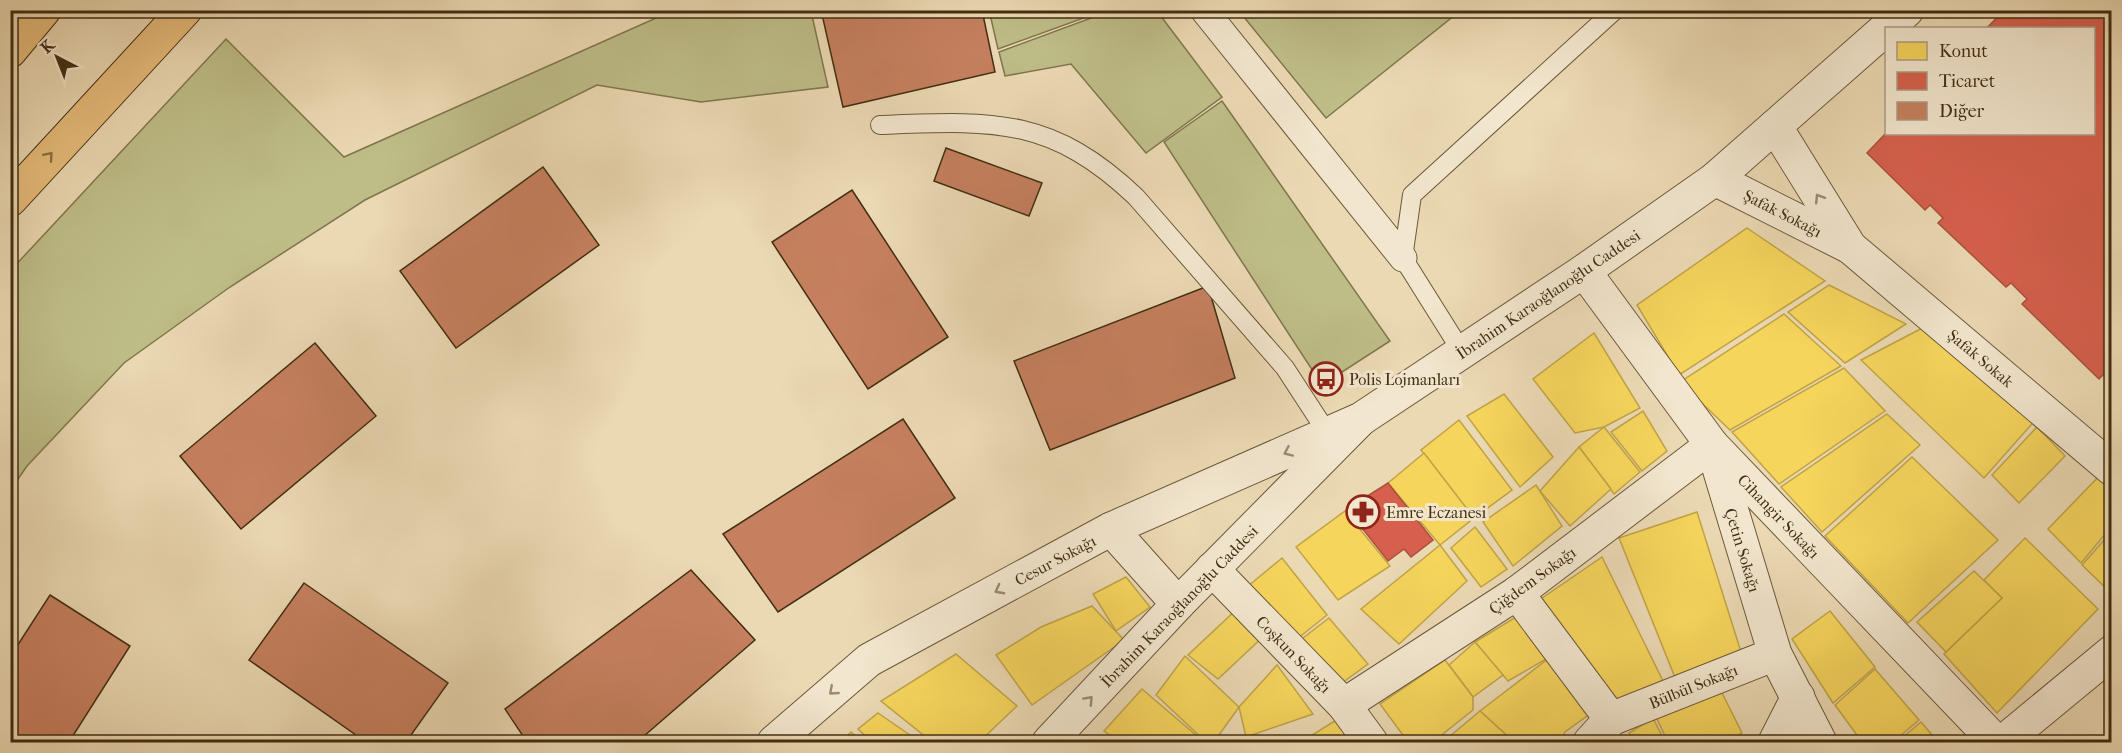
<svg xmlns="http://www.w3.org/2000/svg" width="2122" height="753" font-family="'IM FELL French Canon',serif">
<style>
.green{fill:#bebd88;stroke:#80764d;stroke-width:1.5}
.homes{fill:#f6d55c;stroke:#c0a346;stroke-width:1.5}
.shops{fill:#d6604d;stroke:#aa513b;stroke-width:1.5}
.building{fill:#c6805f;stroke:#422e12;stroke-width:1.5}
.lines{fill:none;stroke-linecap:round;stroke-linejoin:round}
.service-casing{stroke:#6c593a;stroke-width:20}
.pedestrian-casing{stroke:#6c593a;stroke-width:29}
.minor-casing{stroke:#6c593a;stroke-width:35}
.tertiary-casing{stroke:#6c593a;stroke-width:35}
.motorway-casing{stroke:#422e12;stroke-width:35}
.service{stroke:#f2e6ce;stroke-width:18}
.pedestrian{stroke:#f2e6ce;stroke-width:27}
.minor{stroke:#f2e6ce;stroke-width:33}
.tertiary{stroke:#f2e6ce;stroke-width:33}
.motorway{stroke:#e6bc7a;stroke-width:33}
.oneway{stroke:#8c6e41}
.oneway2{stroke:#9a8a70}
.labels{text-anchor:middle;stroke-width:6;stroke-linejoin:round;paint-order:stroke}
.street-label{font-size:16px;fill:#422e12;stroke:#f2e6ce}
.poi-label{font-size:16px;fill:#422e12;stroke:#f2e6ce;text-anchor:start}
</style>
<rect width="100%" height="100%" fill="#ebd9b3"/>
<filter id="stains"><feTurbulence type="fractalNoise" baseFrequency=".00333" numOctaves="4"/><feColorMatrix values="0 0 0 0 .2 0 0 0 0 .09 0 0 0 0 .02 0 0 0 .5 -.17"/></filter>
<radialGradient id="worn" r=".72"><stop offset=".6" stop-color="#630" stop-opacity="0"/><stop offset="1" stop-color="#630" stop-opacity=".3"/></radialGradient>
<g class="green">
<path d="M674,10L811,11L828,87L701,102L597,85L365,200L230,287L124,363L27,466L11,489V270L226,39L344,157Z"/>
<path d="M989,10H1103V11L998,49Z"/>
<path d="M1110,11H1157L1222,97L1146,153L1071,64L1005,76L999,52Z"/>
<path d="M1239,11H1460L1326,118Z"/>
<path d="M1222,101L1390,341L1322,385L1164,142Z"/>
</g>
<g class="homes">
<path d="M1747,228L1825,281L1679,375L1637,305Z"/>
<path d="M1829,285L1906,324L1845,363L1788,312Z"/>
<path d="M1784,314L1841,366L1730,430L1680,382Z"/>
<path d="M1930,324L2039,416L1984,478L1861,360Z"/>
<path d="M1594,333L1640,408L1604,427L1575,433L1533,379Z"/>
<path d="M1844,368L1885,411L1779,484L1732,432Z"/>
<path d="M1504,394L1553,457L1520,487L1467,416Z"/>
<path d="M1643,411L1667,451L1642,471L1611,432Z"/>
<path d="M1887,414L1920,445L1822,532L1781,487Z"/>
<path d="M1459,420L1512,490L1474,518L1421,450Z"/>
<path d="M1604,427L1640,472L1614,494L1579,447Z"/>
<path d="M2037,427L2065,456L2019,503L1992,475Z"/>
<path d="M1579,447L1611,489L1570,526L1540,491Z"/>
<path d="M1424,453L1474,518L1440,545L1388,483Z"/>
<path d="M1912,457L1998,540L1908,623L1825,536Z"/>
<path d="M2103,472L2112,478V526L2081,563L2048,529Z"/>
<path d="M1536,485L1562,526L1513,566L1483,522Z"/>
<path d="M1345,511L1390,566L1338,600L1296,547Z"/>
<path d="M1697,512L1742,655L1676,680L1619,538Z"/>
<path d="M1475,527L1507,569L1481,587L1451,548Z"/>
<path d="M2112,531V591L2110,592L2082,565Z"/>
<path d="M2025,538L2098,609L1997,713L1944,654L2002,598L1984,580Z"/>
<path d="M1440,545L1467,581L1399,644L1361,609Z"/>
<path d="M1602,557L1664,683L1611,719L1532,605Z"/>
<path d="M1282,558L1327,615L1292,643L1247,587Z"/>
<path d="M1974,571L2002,598L1946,652L1917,622Z"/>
<path d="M1126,577L1150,607L1116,631L1093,594Z"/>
<path d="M1092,606L1124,640L1032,705L996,655L1041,627Z"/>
<path d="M1238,608L1266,634L1218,679L1188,655Z"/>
<path d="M1830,611L1875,667L1833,703L1792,639Z"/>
<path d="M1521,614L1553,655L1508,681L1475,642Z"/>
<path d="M1329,618L1368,664L1339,685L1294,645Z"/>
<path d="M1475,642L1503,675L1473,697L1449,665Z"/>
<path d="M956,654L1017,706L979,742H932L881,701Z"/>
<path d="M1553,655L1601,706L1565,732L1561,742H1514L1480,711Z"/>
<path d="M1185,656L1239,707L1214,742H1206L1156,695Z"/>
<path d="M1445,660L1473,697V710L1439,737L1408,742L1380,704Z"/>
<path d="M1277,665L1313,714L1246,737L1239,707Z"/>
<path d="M1875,669L1919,720L1893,742H1862L1835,705Z"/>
<path d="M1718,685L1742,733L1723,742H1668L1656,717Z"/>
<path d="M1142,689L1204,742H1120L1104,731Z"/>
<path d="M1480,711L1514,742H1443Z"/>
<path d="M1349,712L1369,742H1301Z"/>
<path d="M878,713L920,742H872L858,729Z"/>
<path d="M1653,718L1665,742H1636L1629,733Z"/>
<path d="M1921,722L1938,742H1897Z"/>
<path d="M2112,729V742H2096Z"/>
<path d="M851,732L862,742H841Z"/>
</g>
<g class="shops">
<path d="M2004,10H2112V379L2105,373L2099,379L2022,304L2027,299L2011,283L2006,287L1938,223L1943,218L1930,205L1925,210L1867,153L1886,133L2094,134V28H1987Z"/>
<path d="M1388,483L1433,540L1411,557L1404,549L1388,561L1347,509Z"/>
</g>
<g class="building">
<path d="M821,10H982L995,72L843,107Z"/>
<path d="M946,148L1042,183L1029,216L934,181Z"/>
<path d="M543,167L599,245L456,348L400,271Z"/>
<path d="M852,190L948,337L868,389L772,242Z"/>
<path d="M1208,286L1235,378L1050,450L1014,361Z"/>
<path d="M315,343L376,416L241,529L180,456Z"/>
<path d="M903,419L955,498L778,612L723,534Z"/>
<path d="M691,570L755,640L637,742H527L505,709Z"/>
<path d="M304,583L448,683L406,742H366L249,660Z"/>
<path d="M50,595L130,646L69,742H10V657Z"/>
</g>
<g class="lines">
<g class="service-casing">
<g id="service">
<path d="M880,125C990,121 1050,115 1136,197L1285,368L1328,434"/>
<path d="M1462,352L1403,258L1412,195L1615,10"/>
</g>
</g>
<g class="pedestrian-casing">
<path id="pedestrian" d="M1204,10L1403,258"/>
</g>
<g class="minor-casing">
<g id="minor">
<path d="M1775,126L1850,247"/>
<path d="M1715,179L1850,247L2112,469"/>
<path d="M1584,271L1712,445L1996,742"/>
<path d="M1111,529L1178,604"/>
<path d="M1212,569L1344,705L1371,742"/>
<path d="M1517,593L1611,719"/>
<path d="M1344,705L1517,593L1712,445L1775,654L1820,742"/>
<path d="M1049,742L1178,604L1360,420"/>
<path d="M1590,742L1611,719L1775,654"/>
<path d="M1775,742L1798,697"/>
<path d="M2003,742L2112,652"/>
</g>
</g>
<g class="tertiary-casing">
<path id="tertiary" d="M774,742L869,660L1111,529L1361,419L1584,271L1715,179L1907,10"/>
</g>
<g class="motorway-casing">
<g id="motorway">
<path d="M10,51L44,10"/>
<path d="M10,200L185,10"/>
</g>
</g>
<use href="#service" class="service"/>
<use href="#pedestrian" class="pedestrian"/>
<use href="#minor" class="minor"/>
<use href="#tertiary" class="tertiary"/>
<use href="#motorway" class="motorway"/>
</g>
<defs><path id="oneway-chevron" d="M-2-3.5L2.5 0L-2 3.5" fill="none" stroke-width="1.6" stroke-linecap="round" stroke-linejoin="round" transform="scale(1.5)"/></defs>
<use class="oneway" href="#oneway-chevron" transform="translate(49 156) rotate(-49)"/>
<g class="oneway2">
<use href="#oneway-chevron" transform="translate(1819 198) rotate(-122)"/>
<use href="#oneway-chevron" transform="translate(1288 452) rotate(156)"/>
<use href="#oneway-chevron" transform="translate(999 590) rotate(152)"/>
<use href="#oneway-chevron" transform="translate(833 691) rotate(139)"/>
<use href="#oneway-chevron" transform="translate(1089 700) rotate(-47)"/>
</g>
<defs>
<g id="bus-ring" transform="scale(1.725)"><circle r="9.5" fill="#f2e6ce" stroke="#8f2418" stroke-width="1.5"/><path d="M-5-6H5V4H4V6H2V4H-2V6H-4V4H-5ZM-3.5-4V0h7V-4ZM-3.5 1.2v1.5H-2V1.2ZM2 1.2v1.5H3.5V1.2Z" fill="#8f2418"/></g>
<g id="pharmacy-ring" transform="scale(1.725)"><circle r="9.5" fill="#f2e6ce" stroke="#8f2418" stroke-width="1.5"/><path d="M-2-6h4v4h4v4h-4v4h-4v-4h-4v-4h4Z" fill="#8f2418"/></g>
</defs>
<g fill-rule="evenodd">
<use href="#bus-ring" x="1326" y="379"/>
<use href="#pharmacy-ring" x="1363" y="512"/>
</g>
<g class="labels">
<g class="street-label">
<text transform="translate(1783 213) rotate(27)" y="6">Şafak Sokağı</text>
<text transform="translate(1548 294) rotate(-34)" y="6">İbrahim Karaoğlanoğlu Caddesi</text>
<text transform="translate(1981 358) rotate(40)" y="6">Şafak Sokak</text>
<text transform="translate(1779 516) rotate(46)" y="6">Cihangir Sokağı</text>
<text transform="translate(1743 550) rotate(73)" y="6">Çetin Sokağı</text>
<text transform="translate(1055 560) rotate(-28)" y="6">Cesur Sokağı</text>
<text transform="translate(1532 580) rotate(-36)" y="6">Çiğdem Sokağı</text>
<text transform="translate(1179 606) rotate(-46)" y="6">İbrahim Karaoğlanoğlu Caddesi</text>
<text transform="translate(1294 654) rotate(46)" y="6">Coşkun Sokağı</text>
<text transform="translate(1693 686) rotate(-22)" y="6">Bülbül Sokağı</text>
</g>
<g class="poi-label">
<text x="1349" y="385">Polis Lojmanları</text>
<text x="1386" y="518">Emre Eczanesi</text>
</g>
</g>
<rect width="2122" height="753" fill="none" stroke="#ebd9b3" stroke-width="36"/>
<rect x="12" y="12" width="2098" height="729" fill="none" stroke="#422e12" stroke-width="3"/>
<rect x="18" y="18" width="2086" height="717" fill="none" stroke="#422e12" stroke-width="1.5"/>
<rect x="1885" y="27" width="210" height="108" fill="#f2e6ce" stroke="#ac9c83" stroke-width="1.5"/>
<rect x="1897" y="42" width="30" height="18" fill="#f6d55c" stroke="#ac9c83" stroke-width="1.5"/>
<text x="1939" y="57" font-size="18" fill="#422e12">Konut</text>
<rect x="1897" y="72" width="30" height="18" fill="#d6604d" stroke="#ac9c83" stroke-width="1.5"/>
<text x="1939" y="87" font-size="18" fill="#422e12">Ticaret</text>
<rect x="1897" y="102" width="30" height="18" fill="#c6805f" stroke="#ac9c83" stroke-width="1.5"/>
<text x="1939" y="117" font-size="18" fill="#422e12">Diğer</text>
<g transform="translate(57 57) rotate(318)" stroke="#f2e6ce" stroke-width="4.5" paint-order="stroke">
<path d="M0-4.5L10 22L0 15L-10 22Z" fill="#422e12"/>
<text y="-9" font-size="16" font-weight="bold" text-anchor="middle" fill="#422e12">K</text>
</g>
<rect width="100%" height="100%" filter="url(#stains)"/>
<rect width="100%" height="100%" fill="url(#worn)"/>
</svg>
